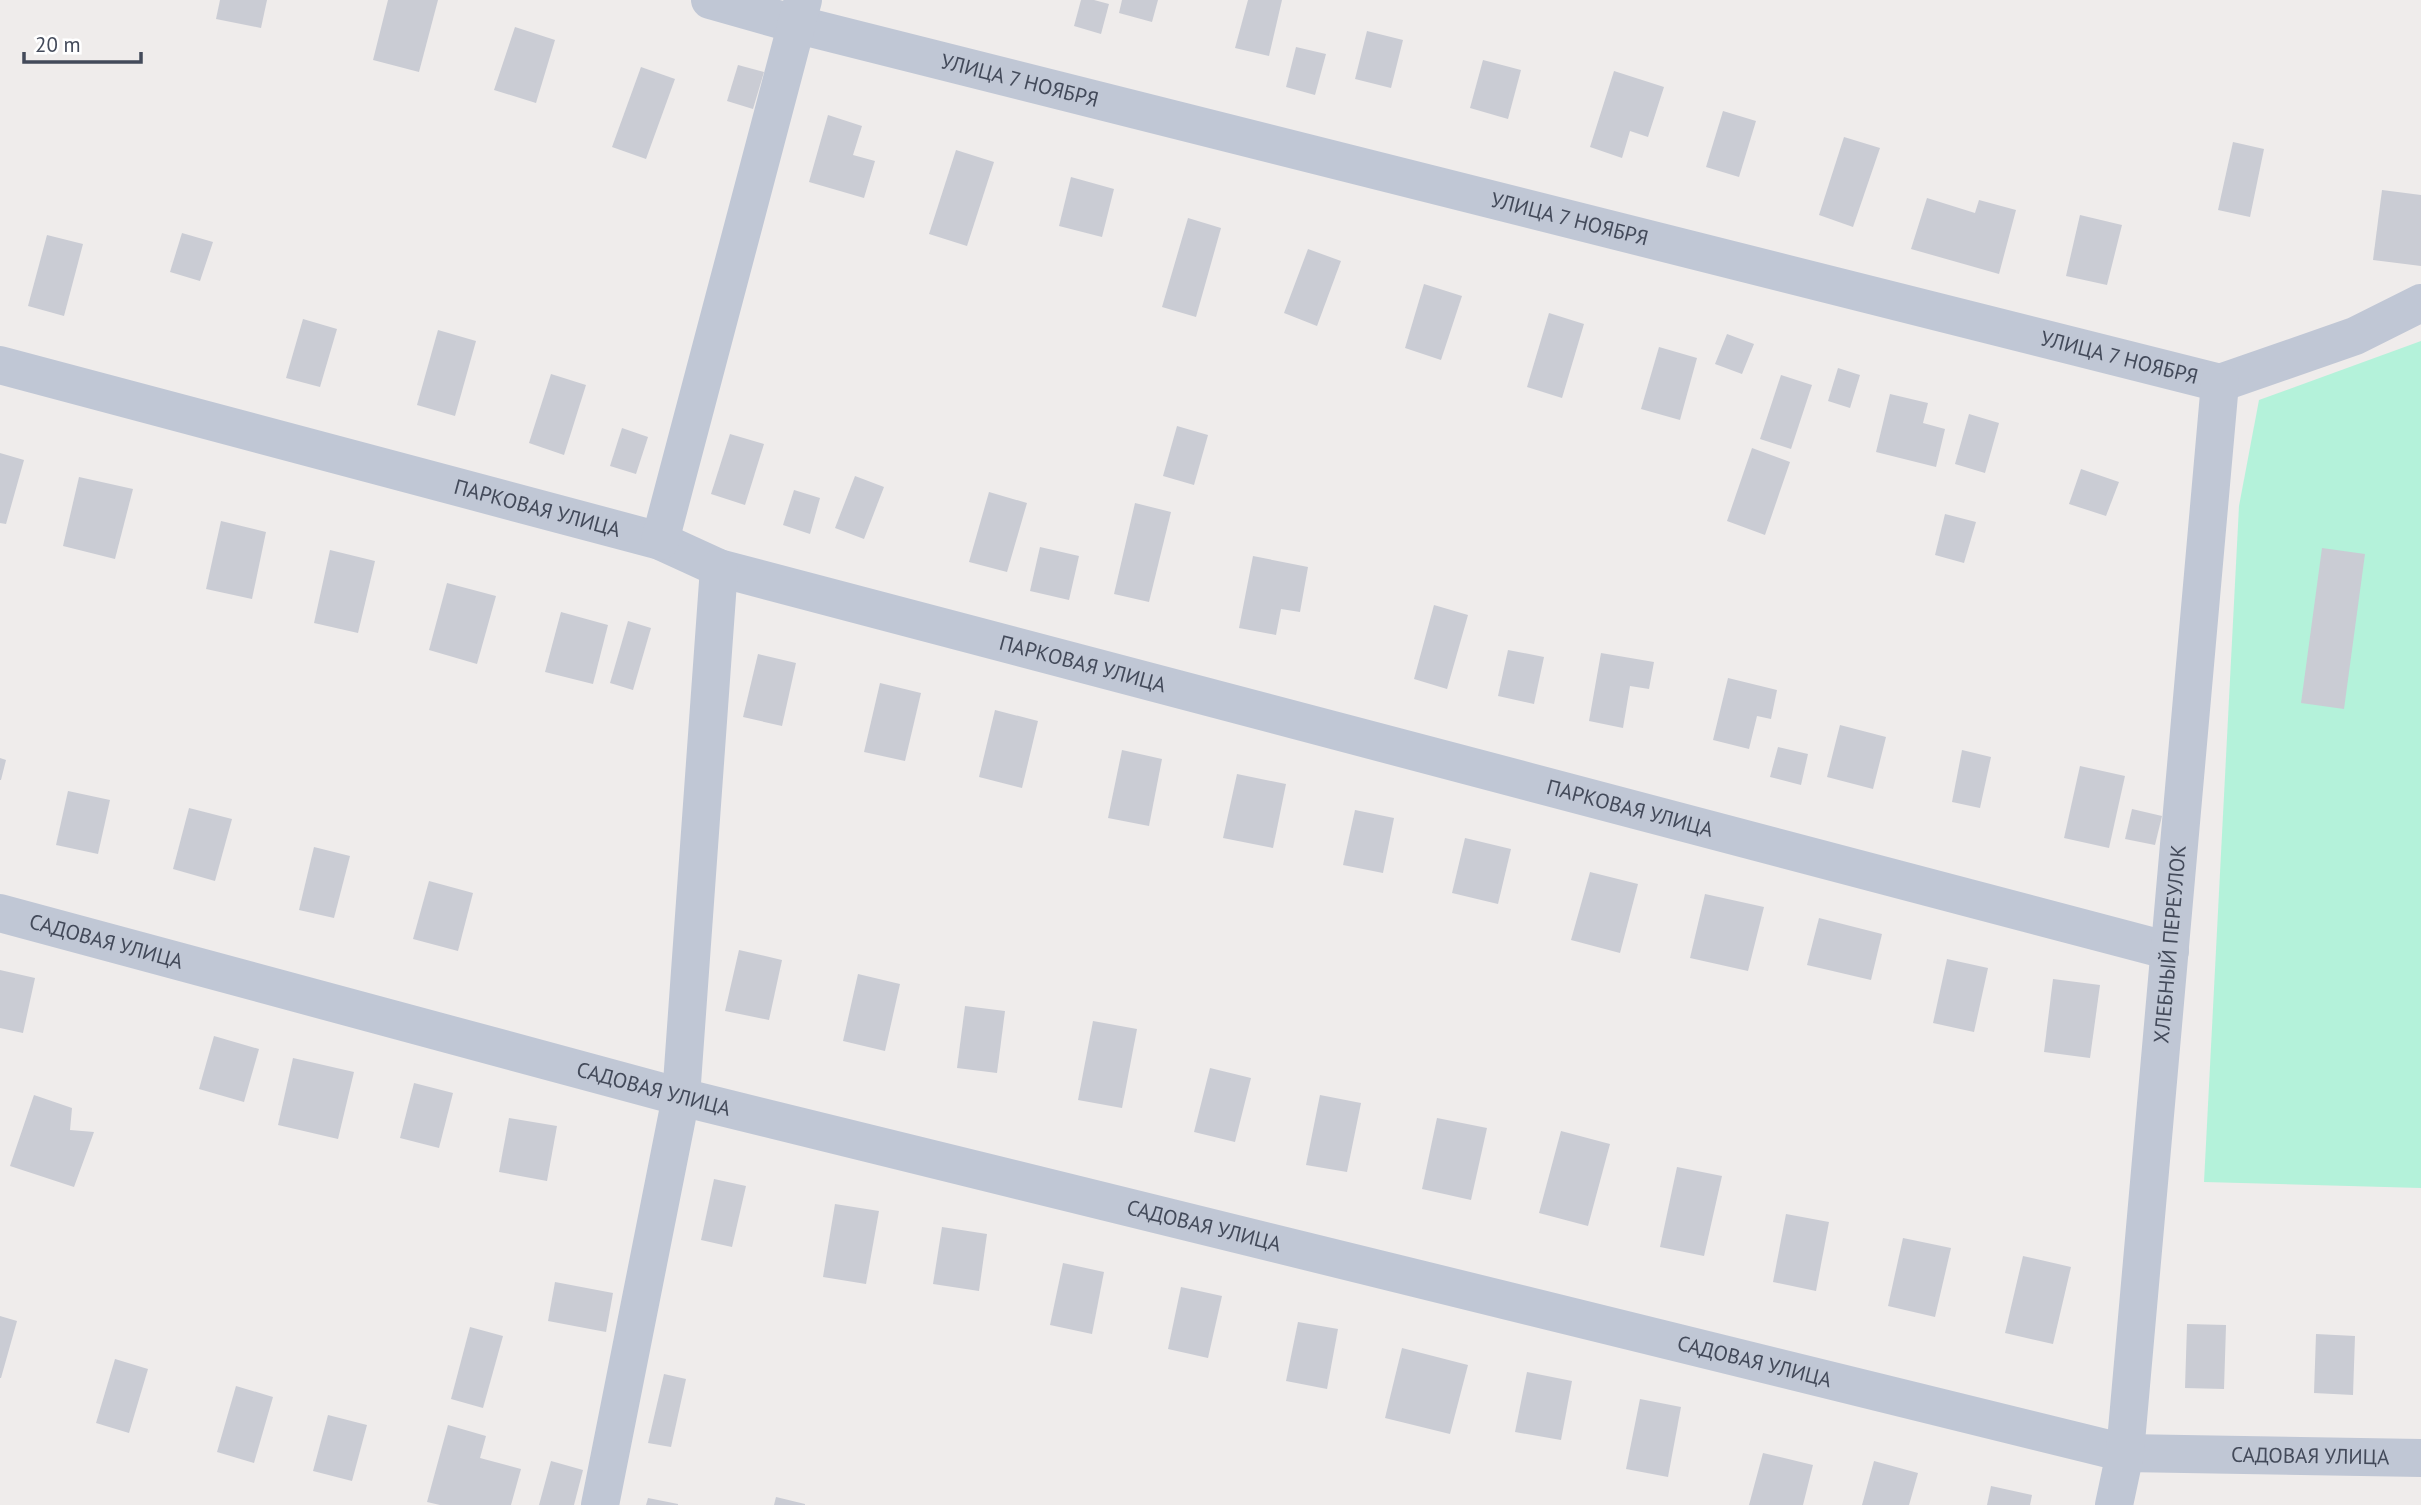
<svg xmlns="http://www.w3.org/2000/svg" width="2421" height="1505" font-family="'PT Sans',sans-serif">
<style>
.green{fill:#b4f2da}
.building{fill:#caccd4}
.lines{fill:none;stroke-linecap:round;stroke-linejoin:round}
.minor{stroke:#c0c7d5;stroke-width:38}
.labels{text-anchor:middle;stroke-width:7;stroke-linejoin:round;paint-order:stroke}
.street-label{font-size:21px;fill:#434a5a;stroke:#fff}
</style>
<rect width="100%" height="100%" fill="#efeceb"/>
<path class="green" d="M2421,341V1188L2204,1182L2239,506L2259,400Z"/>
<g class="building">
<path d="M220,0H267L261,28L216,19Z"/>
<path d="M388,0H438L419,72L373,60Z"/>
<path d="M1081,0H1094L1109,4L1101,34L1074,26Z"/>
<path d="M1122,0H1158L1152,22L1119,13Z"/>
<path d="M1248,0H1282L1269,56L1235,48Z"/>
<path d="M515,27L555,40L536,103L494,90Z"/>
<path d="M1367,31L1403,40L1391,88L1355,79Z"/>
<path d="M1296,47L1326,54L1315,95L1286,87Z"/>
<path d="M1483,60L1521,70L1508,119L1470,108Z"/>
<path d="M738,65L764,72L753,109L727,101Z"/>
<path d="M641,67L675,79L646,159L612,147Z"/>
<path d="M1614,71L1664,87L1648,137L1630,131L1622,158L1590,147Z"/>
<path d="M1723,111L1756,121L1739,177L1706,167Z"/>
<path d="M828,115L862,126L853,155L875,161L864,198L809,182Z"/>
<path d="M1844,137L1880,148L1853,227L1819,215Z"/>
<path d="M2233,142L2264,149L2250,217L2218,210Z"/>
<path d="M956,150L994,162L967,246L929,234Z"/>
<path d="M1071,177L1114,189L1102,237L1059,226Z"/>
<path d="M2382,190L2421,195V266L2373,260Z"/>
<path d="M1927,198L1975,213L1979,200L2016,210L1999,274L1911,249Z"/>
<path d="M2080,215L2122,225L2107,285L2066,276Z"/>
<path d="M1188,218L1221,228L1196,317L1162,307Z"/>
<path d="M182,233L213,242L200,281L170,272Z"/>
<path d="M47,235L83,244L64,316L28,306Z"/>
<path d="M1308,249L1341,261L1317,326L1284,313Z"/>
<path d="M1424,284L1462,296L1441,360L1405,348Z"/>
<path d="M1549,313L1584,324L1562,398L1527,387Z"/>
<path d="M303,319L337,329L320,387L286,378Z"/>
<path d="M438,330L476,341L455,416L417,405Z"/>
<path d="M1727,334L1754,344L1742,374L1715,364Z"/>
<path d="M1659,347L1697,358L1680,420L1641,409Z"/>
<path d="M1838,368L1860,375L1850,408L1828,401Z"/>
<path d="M551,374L586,385L564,455L529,443Z"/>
<path d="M1781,375L1812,385L1791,449L1760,439Z"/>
<path d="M1890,394L1928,403L1923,423L1945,429L1936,467L1876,452Z"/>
<path d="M1969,414L1999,423L1985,473L1955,464Z"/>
<path d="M1177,426L1208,435L1194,485L1163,476Z"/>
<path d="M622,428L648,437L636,474L610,466Z"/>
<path d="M730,434L764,444L745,505L711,494Z"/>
<path d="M1752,448L1790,462L1765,535L1727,521Z"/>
<path d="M0,453L24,460L6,524L0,523Z"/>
<path d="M2081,469L2119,482L2106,516L2069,504Z"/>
<path d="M855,476L884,487L864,539L835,528Z"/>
<path d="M79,477L133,489L115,559L63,546Z"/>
<path d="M794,490L820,498L810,534L783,525Z"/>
<path d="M989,492L1027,503L1007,572L969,562Z"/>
<path d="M1135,503L1171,512L1149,602L1114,594Z"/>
<path d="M1945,514L1976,522L1964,563L1935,555Z"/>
<path d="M221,521L266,532L252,599L206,589Z"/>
<path d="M1040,547L1079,556L1069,600L1030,591Z"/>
<path d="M2322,548L2365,554L2344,709L2301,703Z"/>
<path d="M330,550L375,561L358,633L314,623Z"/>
<path d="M1253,556L1308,567L1300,612L1281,609L1276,635L1239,628Z"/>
<path d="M447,583L496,596L477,664L429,650Z"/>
<path d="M1434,605L1468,615L1447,689L1414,679Z"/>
<path d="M561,612L608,625L593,684L545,672Z"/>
<path d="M628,621L651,628L633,690L610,683Z"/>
<path d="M1508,650L1544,657L1534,704L1498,696Z"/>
<path d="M1601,653L1654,662L1649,689L1630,686L1623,728L1589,721Z"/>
<path d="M758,654L796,663L782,726L743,717Z"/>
<path d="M1728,678L1777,690L1771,719L1757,716L1749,749L1713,740Z"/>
<path d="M880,683L921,693L905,761L864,752Z"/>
<path d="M995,710L1038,721L1022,788L979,777Z"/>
<path d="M1840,725L1886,737L1873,789L1827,777Z"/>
<path d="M1778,747L1808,754L1801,785L1770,777Z"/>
<path d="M1122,750L1162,759L1149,826L1108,818Z"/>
<path d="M1962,750L1991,757L1980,808L1952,802Z"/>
<path d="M0,758L6,760L1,780H0Z"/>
<path d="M2080,766L2125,776L2109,848L2064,838Z"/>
<path d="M1237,774L1286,784L1273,848L1223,838Z"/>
<path d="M68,791L110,800L98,854L56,845Z"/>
<path d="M189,808L232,819L215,881L173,869Z"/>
<path d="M2132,809L2162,816L2155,845L2125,839Z"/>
<path d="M1355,810L1394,818L1383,873L1343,865Z"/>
<path d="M1465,838L1511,849L1498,904L1452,893Z"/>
<path d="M314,847L350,856L334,918L299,910Z"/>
<path d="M1590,872L1638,884L1620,953L1571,940Z"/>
<path d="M429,881L473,893L458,951L413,939Z"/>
<path d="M1705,894L1764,907L1748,971L1690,958Z"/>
<path d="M1819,918L1882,934L1871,980L1807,965Z"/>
<path d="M739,950L782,960L769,1020L725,1011Z"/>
<path d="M1947,959L1988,968L1974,1032L1933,1023Z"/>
<path d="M0,970L35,978L23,1033L0,1028Z"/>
<path d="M858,974L900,984L885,1051L843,1041Z"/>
<path d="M2053,979L2100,985L2090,1058L2044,1052Z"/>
<path d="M965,1006L1005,1011L997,1073L957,1068Z"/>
<path d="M1093,1021L1137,1029L1122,1108L1078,1100Z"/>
<path d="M214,1036L259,1049L244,1102L199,1089Z"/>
<path d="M293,1058L354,1072L338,1139L278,1125Z"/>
<path d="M1210,1068L1251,1078L1235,1142L1194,1132Z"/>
<path d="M414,1083L453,1093L439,1148L400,1138Z"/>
<path d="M34,1095L72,1108L70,1130L94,1132L74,1187L10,1166Z"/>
<path d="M1320,1095L1361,1103L1347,1172L1306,1165Z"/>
<path d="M509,1118L557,1126L547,1181L499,1172Z"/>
<path d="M1437,1118L1487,1128L1471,1200L1422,1189Z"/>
<path d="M1561,1131L1610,1144L1588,1226L1539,1213Z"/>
<path d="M1677,1167L1722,1176L1704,1256L1660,1247Z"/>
<path d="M714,1179L746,1186L732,1247L701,1240Z"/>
<path d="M835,1204L879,1211L866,1284L823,1277Z"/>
<path d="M1786,1214L1829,1222L1816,1291L1773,1282Z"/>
<path d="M942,1227L987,1234L979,1291L933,1284Z"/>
<path d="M1903,1238L1951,1248L1935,1317L1888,1306Z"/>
<path d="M2023,1256L2071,1267L2053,1344L2005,1333Z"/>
<path d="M1063,1263L1104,1272L1092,1334L1050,1325Z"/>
<path d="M555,1282L613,1293L606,1332L548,1321Z"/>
<path d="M1181,1287L1222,1296L1208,1358L1168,1349Z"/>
<path d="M0,1316L17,1321L1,1378H0Z"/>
<path d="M1298,1322L1338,1329L1327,1389L1286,1381Z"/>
<path d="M2187,1324L2226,1325L2224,1389L2185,1388Z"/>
<path d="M470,1327L503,1336L483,1408L451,1399Z"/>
<path d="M2316,1334L2355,1336L2353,1395L2314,1393Z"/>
<path d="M1402,1348L1468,1365L1450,1434L1385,1418Z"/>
<path d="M115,1359L148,1369L129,1433L96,1423Z"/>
<path d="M1527,1372L1572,1381L1561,1440L1515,1432Z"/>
<path d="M664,1374L686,1379L671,1447L648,1443Z"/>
<path d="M236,1386L273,1397L254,1463L217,1452Z"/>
<path d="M1640,1399L1681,1407L1668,1477L1626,1469Z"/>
<path d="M328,1415L367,1425L352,1481L313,1471Z"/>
<path d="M448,1425L486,1436L480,1458L521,1469L511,1505H440L427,1502Z"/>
<path d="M1763,1453L1813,1465L1803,1505H1749Z"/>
<path d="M551,1461L583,1470L574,1505H539Z"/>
<path d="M1874,1461L1918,1473L1909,1505H1862Z"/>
<path d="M1991,1486L2032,1495L2030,1505H1987Z"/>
<path d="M776,1497L805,1504V1505H774Z"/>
<path d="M648,1498L678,1504V1505H646Z"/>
</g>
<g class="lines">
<g class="minor">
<path id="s1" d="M710,0L795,24L2220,383L2355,336L2421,303"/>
<path id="s2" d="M0,365L660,541L719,568L2170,951"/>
<path d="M660,541L803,0"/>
<path id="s3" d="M0,913L681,1097L2125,1453L2421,1458"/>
<path d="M600,1505L681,1097L719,568"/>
<path id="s4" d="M2114,1505L2125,1453L2220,383"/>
</g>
</g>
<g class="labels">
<g class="street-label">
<text dy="7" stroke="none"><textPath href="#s1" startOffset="320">УЛИЦА 7 НОЯБРЯ</textPath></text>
<text dy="7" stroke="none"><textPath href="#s1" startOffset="887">УЛИЦА 7 НОЯБРЯ</textPath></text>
<text dy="7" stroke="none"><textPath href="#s1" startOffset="1454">УЛИЦА 7 НОЯБРЯ</textPath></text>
<text dy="7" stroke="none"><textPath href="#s2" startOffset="556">ПАРКОВАЯ УЛИЦА</textPath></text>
<text dy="7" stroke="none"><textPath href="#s2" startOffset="1124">ПАРКОВАЯ УЛИЦА</textPath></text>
<text dy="7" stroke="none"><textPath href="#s2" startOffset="1690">ПАРКОВАЯ УЛИЦА</textPath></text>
<text dy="7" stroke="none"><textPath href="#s3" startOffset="110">САДОВАЯ УЛИЦА</textPath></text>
<text dy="7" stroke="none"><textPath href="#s4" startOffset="564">ХЛЕБНЫЙ ПЕРЕУЛОК</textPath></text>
<text dy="7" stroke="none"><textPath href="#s3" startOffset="677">САДОВАЯ УЛИЦА</textPath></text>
<text dy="7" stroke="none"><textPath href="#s3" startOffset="1244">САДОВАЯ УЛИЦА</textPath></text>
<text dy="7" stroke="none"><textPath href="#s3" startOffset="1811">САДОВАЯ УЛИЦА</textPath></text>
<text dy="7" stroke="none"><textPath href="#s3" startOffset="2378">САДОВАЯ УЛИЦА</textPath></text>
</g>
</g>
<path d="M24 52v10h117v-10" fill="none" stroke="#434a5a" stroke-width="3.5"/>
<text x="35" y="52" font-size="21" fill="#434a5a" stroke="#ffffff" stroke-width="5" paint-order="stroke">20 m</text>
</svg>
